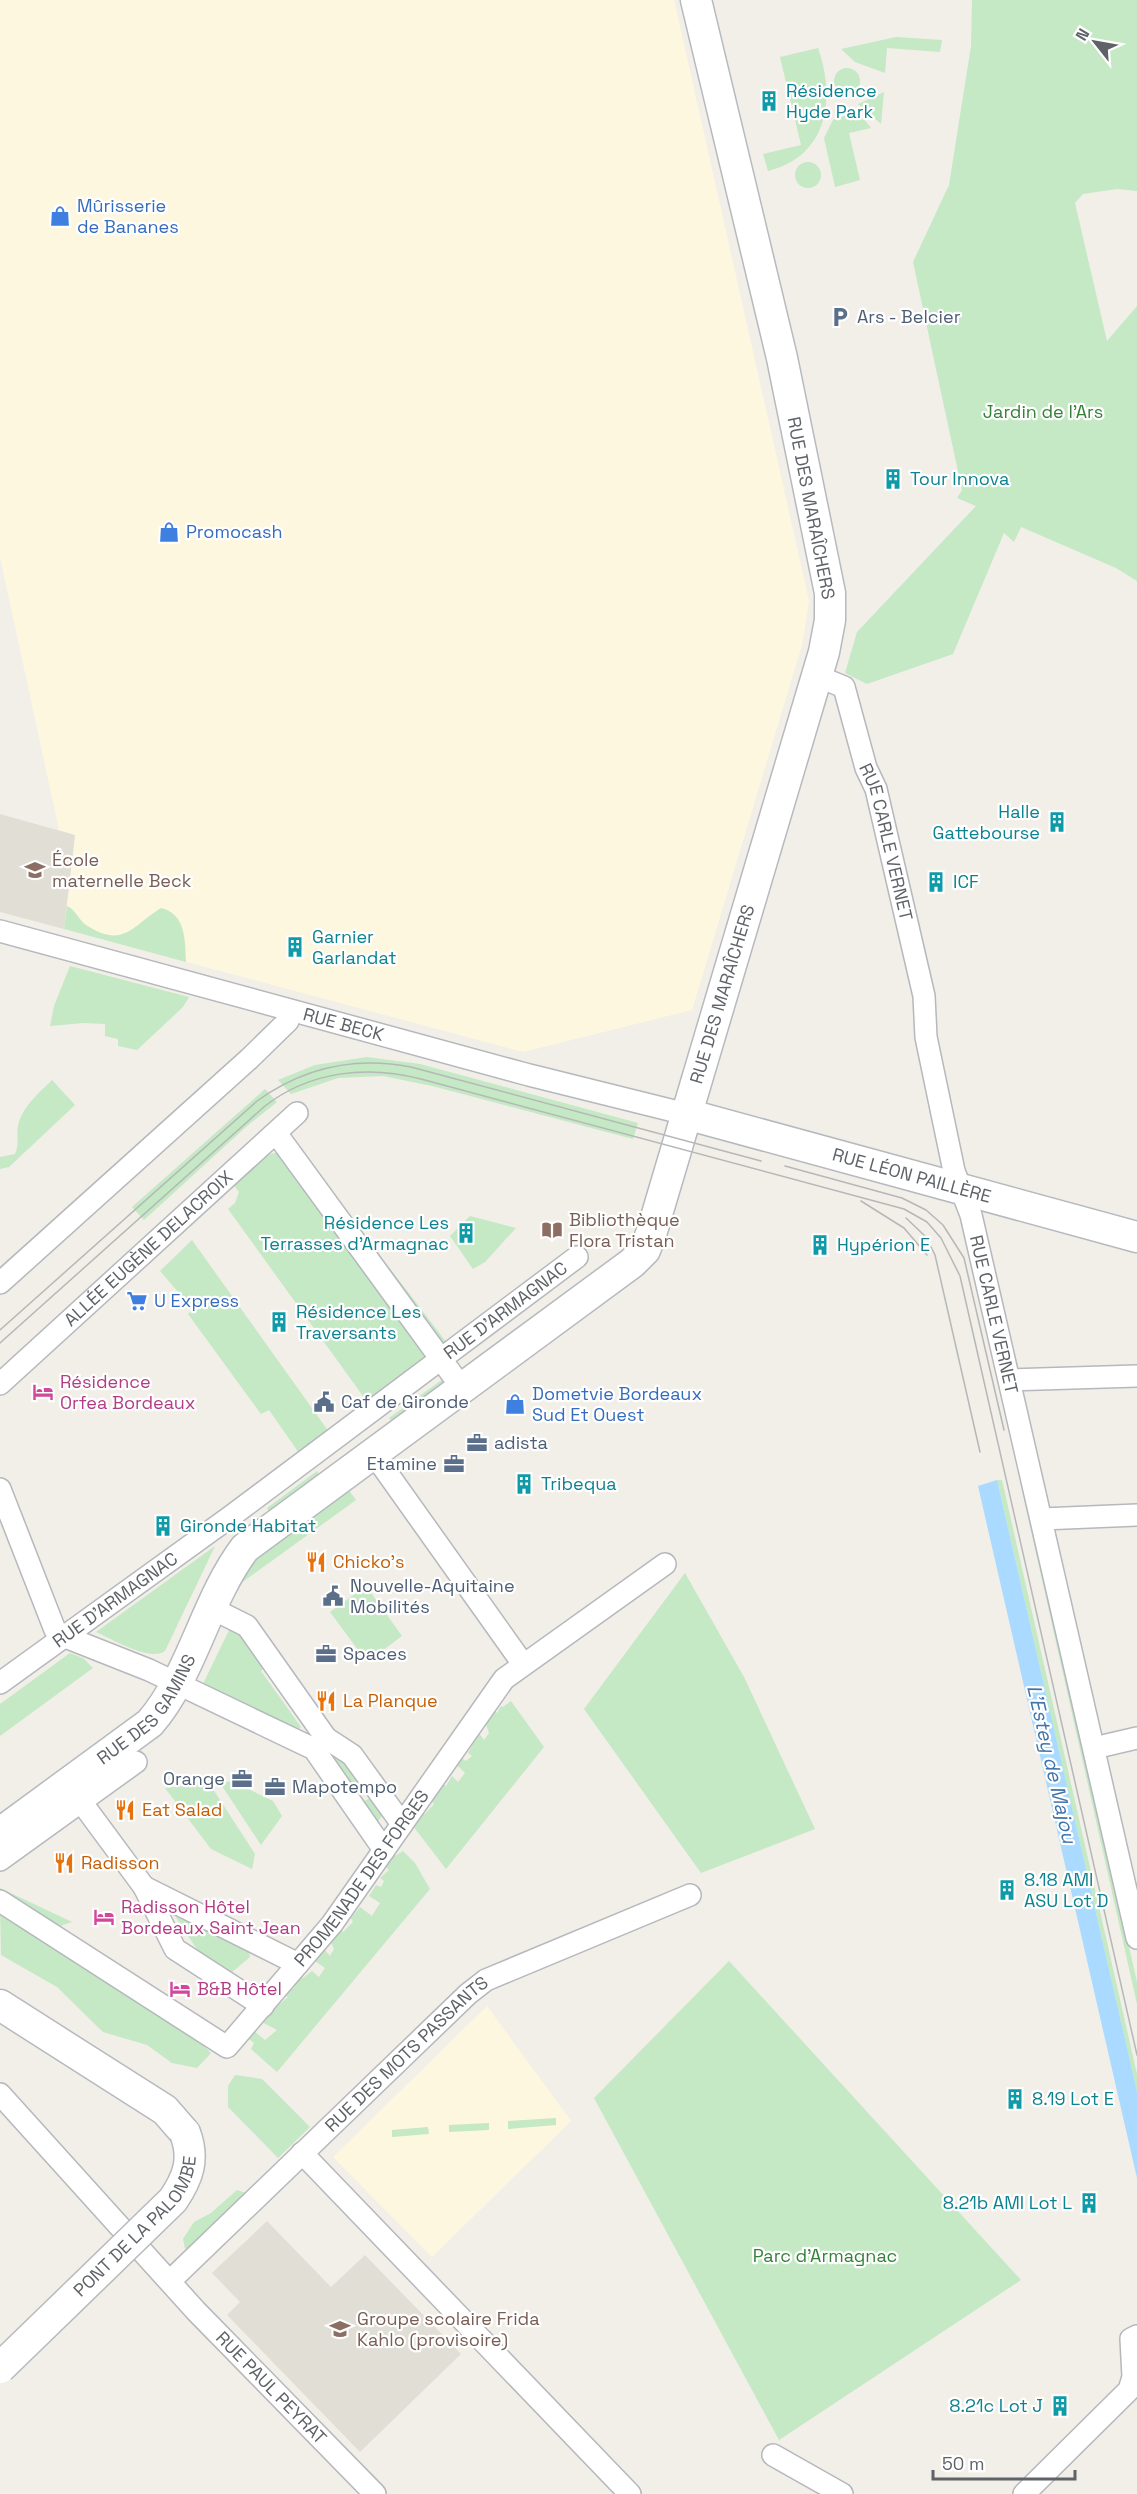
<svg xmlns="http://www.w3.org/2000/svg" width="1137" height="2494" font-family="'Space Grotesk',sans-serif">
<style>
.commercial{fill:#fef7e0}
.education{fill:#e1ded6}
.green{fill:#c5e8c5}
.water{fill:#aadaff}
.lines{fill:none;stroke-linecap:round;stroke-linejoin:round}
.street-casing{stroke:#b5b8bc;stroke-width:24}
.secondary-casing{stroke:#b6babf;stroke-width:33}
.street{stroke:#fff;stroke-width:21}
.secondary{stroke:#fff;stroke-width:30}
.tram{stroke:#b6b7b8;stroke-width:1.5}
.secondary-bridge-casing{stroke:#b6babf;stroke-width:33;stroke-linecap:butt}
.secondary-bridge{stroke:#fff;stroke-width:30}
.labels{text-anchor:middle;stroke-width:4.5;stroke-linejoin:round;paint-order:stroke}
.culture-label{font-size:18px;fill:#0d838f;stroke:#fff;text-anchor:start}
.shop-label{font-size:18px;fill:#366cbe;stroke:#fff;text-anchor:start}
.service-label{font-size:18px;fill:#4e5e75;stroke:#fff;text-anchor:start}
.park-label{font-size:18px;fill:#348238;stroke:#fff}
.street-label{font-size:18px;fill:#5f6368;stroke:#fff}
.education-label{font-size:18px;fill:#785e54;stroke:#fff;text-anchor:start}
.hotel-label{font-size:18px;fill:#b23c85;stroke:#fff;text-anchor:start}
.food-label{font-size:18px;fill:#c56008;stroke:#fff;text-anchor:start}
.water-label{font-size:20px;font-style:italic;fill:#4174aa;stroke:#fff}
</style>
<rect width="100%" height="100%" fill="#f1efe8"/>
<g class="commercial">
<path d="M0,0H674L809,601L802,645L692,1010L523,1052L64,929L75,835L59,830L0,557Z"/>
<path d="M487,2006L571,2121L432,2257L333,2157Z"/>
</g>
<g class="education">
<path d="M0,814L75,835L64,929L0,912Z"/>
<path d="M267,2221L331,2287L365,2255L461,2354L360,2452L227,2315L240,2302L212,2273Z"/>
</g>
<g class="green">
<path d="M972,0H1137V191L1117,189L1083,194L1075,203L1107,341L1137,306V581L1116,568L1021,527L1014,542L1004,533L953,654L867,684L845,673L857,632L976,506L957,498L962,490L913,262L949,185L971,46Z"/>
<path d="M896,37L942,40L940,52L887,48L885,73L855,62L841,49Z"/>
<path d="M818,48C836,99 828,156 768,171L763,154L801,145L780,57Z"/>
<circle cx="847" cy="81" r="13"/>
<path d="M884,92L881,124L858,104Z"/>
<path d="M847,115L864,119L871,128L849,133L860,180L835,187L824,138L833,120Z"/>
<circle cx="808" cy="175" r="13"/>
<path d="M67,906C76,910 78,919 86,925C124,950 134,924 161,908C186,914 185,940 186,962L64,929Z"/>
<path d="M70,966L189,997L183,1007L137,1050L118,1046V1039L105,1036V1024L84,1023L50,1026L54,1006Z"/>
<path d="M367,1057L420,1064L638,1123L633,1139L432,1086L383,1076L338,1078L291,1094L278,1080L315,1065Z"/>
<path d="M52,1080L75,1105L9,1167L0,1169V1157L15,1154C20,1144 16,1136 18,1126C22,1107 39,1093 52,1080Z"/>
<path d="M265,1089L277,1102L247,1126L144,1220L132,1207Z"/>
<path d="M298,1148L450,1347L368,1403L228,1209L235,1203L239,1192L231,1181L257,1157Z"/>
<path d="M470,1216L516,1228L485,1262L473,1269L450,1236Z"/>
<path d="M192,1240L329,1432L299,1453L269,1410L261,1414L188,1314L193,1309L160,1271Z"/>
<path d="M443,1379L447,1383L393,1423L389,1418Z"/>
<path d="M317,1471L320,1476L270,1513L267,1508Z"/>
<path d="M1024,1475L1038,1546L1137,1982V2004L1019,1477Z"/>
<path d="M997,1480H1002L1137,2074V2093Z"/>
<path d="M348,1489L356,1500L233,1589L245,1567Z"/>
<path d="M215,1546L165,1651C150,1662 112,1639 96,1632Z"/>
<path d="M685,1573L744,1677L815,1829L701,1873L584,1709Z"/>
<path d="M366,1586L402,1636L367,1662L330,1612Z"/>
<path d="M231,1626L237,1628L264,1668L261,1671L301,1727L299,1729L280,1720L277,1723L201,1688Z"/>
<path d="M70,1653L83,1658L93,1668L0,1736V1704Z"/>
<path d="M511,1701L544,1747L446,1869L413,1826L420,1811L425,1814L434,1804L430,1799L438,1791L436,1788L442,1783L446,1786L452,1776L458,1782L465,1773L455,1763L458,1756L466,1761L472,1756L468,1753L473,1744L469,1741L478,1732L484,1740L489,1733L484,1719L494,1710L497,1713L501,1706L503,1707Z"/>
<path d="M329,1754L353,1769L361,1779L353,1785L365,1801L373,1796L385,1812L375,1825Z"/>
<path d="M232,1781L273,1801L282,1816L261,1845L220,1783Z"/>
<path d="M209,1783L255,1854L252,1869L211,1849L165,1788Z"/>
<path d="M403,1851L415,1863L430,1889L277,2072L251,2049L254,2043L249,2039L254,2031L265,2040L277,2030L260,2021L288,1997L282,1993L288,1988L293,1989L301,1976L303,1978L312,1971L319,1977L325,1968L312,1959L324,1949L330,1956L334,1949L330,1940L337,1928L343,1932L353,1922L351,1918L360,1907L372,1916L380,1903L369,1896L376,1885L381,1887L384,1881L380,1878L389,1870L384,1865L392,1853L395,1856Z"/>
<path d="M0,1888L72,1922L54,1928L0,1893Z"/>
<path d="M0,1907L179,2023L211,2053L197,2068L172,2063L147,2045L103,2032L57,1987L1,1955Z"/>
<path d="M175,1916L249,1952L250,1957L232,1972L198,1951Z"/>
<path d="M729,1961L1021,2280L779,2440L594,2098Z"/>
<path d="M235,2075L262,2079L310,2127L278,2158L228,2107V2086Z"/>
<path d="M556,2118V2125L508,2129V2121Z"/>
<path d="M489,2123V2130L449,2132V2125Z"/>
<path d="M428,2127L429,2134L392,2137V2130Z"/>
<path d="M237,2190L246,2193L192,2246L185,2249L183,2239L194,2222L211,2213Z"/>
</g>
<path class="water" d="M997,1480L1137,2092V2178L978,1486Z"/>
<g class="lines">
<g class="street-casing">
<g id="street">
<path id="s1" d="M817,676L844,687L866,768L876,789L924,996L926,1037L954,1171L971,1215L1137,1938"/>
<path id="s2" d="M0,931L529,1075L686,1114"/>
<path d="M276,1133L462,1388"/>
<path d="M0,1283L249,1059L288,1021L291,1011"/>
<path d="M1010,1380L1137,1376"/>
<path id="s3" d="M0,1384L297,1113"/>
<path d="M373,1453L523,1664"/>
<path d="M0,1489L55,1630L63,1636L149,1670L314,1749L384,1850"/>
<path d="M1042,1519L1137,1515"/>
<path d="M211,1608L247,1626L326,1738L314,1749"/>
<path id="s4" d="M0,1683L230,1517L577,1257"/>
<path d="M326,1738L352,1755L402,1824"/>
<path d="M1094,1748L1137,1738"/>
<path d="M68,1784L144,1887L298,1964"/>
<path d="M0,1860L136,1762"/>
<path d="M144,1887L175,1949L263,2006"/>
<path id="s5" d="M0,1901L227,2047L332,1924L504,1679L665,1564"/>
<path id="s6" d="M0,2094L196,2311L375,2494"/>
<path d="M302,2153L630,2494"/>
<path id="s7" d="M170,2281L468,1994L486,1980L690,1895"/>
<path d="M773,2455L842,2494"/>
<path d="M1024,2494L1129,2390L1133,2377L1131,2339L1137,2336"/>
</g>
</g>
<g class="secondary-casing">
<g id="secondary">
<path id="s8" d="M686,1114L1137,1237"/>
<path id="s9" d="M0,1833L150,1723C193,1673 205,1601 245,1548L632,1263L645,1250L652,1231L824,652L830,620V593L782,358L696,0"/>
<path d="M0,2005L165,2110L185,2133"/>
</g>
</g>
<use href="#street" class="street"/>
<use href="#secondary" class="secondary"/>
<g class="tram">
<path d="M785,1166L902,1198L926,1210L943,1225L964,1258L1004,1430"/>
<path d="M861,1201L904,1228L927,1255"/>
<path d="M906,1218L926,1237L935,1255L980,1452"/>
<path d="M0,1330L257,1101C304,1067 355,1056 411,1067L761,1161"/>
<path d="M0,1343L265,1106C310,1071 367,1065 421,1079L904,1209L927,1222L941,1238L960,1276L1137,2055"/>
</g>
<g class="secondary-bridge-casing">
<g id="secondary-bridge">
<path id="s10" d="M0,2368L173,2200C188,2178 195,2159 185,2133"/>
</g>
</g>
<use href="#secondary-bridge" class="secondary-bridge"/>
</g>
<defs>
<g id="building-bare" transform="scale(1.62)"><path d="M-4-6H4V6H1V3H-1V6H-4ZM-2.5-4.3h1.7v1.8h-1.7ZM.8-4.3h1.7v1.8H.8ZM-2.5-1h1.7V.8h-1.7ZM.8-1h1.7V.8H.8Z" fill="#0f9aa8" stroke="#fff" stroke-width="2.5" paint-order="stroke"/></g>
<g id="shop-bare" transform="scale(1.62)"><path d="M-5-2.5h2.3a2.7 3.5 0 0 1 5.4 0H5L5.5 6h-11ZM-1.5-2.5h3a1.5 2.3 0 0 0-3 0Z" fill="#3f7fe0" stroke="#fff" stroke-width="2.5" paint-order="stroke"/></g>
<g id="parking-bare" transform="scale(1.62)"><path d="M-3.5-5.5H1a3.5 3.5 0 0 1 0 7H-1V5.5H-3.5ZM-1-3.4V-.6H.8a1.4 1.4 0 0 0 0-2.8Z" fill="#5c6f8a" stroke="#fff" stroke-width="2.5" paint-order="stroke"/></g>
<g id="school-bare" transform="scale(1.62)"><path d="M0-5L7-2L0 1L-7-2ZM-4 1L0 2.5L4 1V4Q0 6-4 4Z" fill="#8d6e63" stroke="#fff" stroke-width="2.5" paint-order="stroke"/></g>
<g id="library-bare" transform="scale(1.62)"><path d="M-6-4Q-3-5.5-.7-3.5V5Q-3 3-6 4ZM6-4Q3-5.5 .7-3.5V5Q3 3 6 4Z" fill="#8d6e63" stroke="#fff" stroke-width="2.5" paint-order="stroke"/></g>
<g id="supermarket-bare" transform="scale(1.62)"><path d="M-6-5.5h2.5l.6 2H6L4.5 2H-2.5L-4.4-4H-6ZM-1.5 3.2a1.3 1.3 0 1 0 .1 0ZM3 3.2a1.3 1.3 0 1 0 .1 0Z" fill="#3f7fe0" stroke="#fff" stroke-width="2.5" paint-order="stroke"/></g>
<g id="hotel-bare" transform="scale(1.62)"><path d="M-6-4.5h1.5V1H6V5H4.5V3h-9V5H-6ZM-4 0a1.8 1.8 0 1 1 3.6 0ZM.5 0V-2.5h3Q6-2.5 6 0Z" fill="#d1479c" stroke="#fff" stroke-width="2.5" paint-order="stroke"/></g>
<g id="civic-bare" transform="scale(1.62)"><path d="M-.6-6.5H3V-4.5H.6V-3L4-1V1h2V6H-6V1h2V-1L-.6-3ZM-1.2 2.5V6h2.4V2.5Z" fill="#5c6f8a" stroke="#fff" stroke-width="2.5" paint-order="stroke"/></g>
<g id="office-bare" transform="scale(1.62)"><path d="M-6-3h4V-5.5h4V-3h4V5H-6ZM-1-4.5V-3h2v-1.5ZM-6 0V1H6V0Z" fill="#5c6f8a" stroke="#fff" stroke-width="2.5" paint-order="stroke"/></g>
<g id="restaurant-bare" transform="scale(1.62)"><path d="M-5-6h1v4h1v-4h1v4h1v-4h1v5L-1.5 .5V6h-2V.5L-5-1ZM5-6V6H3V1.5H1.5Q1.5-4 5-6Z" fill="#e8710a" stroke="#fff" stroke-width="2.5" paint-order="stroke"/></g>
</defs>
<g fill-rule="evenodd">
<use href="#building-bare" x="769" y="101"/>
<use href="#shop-bare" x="60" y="216"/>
<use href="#parking-bare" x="840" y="317"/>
<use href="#building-bare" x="893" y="479"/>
<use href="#shop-bare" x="169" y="532"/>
<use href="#building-bare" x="1057" y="822"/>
<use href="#school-bare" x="35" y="870"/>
<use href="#building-bare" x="936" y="882"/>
<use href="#building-bare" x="295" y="947"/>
<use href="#library-bare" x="552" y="1230"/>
<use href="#building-bare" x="466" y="1233"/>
<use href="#building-bare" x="820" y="1245"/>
<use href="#supermarket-bare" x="137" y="1301"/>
<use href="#building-bare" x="279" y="1322"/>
<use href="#hotel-bare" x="43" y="1392"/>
<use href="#civic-bare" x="324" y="1402"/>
<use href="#shop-bare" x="515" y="1404"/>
<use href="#office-bare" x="477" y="1443"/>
<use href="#office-bare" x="454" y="1464"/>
<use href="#building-bare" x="524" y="1484"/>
<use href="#building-bare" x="163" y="1526"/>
<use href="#restaurant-bare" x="316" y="1562"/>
<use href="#civic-bare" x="333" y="1596"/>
<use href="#office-bare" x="326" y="1654"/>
<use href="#restaurant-bare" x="326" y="1701"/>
<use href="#office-bare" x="242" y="1779"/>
<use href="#office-bare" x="275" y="1787"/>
<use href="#restaurant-bare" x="125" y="1810"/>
<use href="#restaurant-bare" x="64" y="1863"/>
<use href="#building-bare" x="1007" y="1890"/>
<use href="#hotel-bare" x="104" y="1917"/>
<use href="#hotel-bare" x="180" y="1989"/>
<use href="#building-bare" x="1015" y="2099"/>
<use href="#building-bare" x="1089" y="2203"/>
<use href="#school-bare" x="340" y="2329"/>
<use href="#building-bare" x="1060" y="2406"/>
</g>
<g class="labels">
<g class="culture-label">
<text x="786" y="97">Résidence<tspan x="786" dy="21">Hyde Park</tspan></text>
<text x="910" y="485">Tour Innova</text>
<text x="1040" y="818" text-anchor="end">Halle<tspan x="1040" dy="21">Gattebourse</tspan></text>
<text x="953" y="888">ICF</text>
<text x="312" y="943">Garnier<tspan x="312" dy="21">Garlandat</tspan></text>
<text x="449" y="1229" text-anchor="end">Résidence Les<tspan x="449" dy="21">Terrasses d'Armagnac</tspan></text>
<text x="837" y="1251">Hypérion E</text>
<text x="296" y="1318">Résidence Les<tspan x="296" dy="21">Traversants</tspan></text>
<text x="541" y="1490">Tribequa</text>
<text x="180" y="1532">Gironde Habitat</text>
<text x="1024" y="1886">8.18 AMI<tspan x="1024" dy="21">ASU Lot D</tspan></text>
<text x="1032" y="2105">8.19 Lot E</text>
<text x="1072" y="2209" text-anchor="end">8.21b AMI Lot L</text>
<text x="1043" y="2412" text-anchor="end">8.21c Lot J</text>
</g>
<g class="shop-label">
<text x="77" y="212">Mûrisserie<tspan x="77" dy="21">de Bananes</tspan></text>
<text x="186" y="538">Promocash</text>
<text x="154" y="1307">U Express</text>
<text x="532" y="1400">Dometvie Bordeaux<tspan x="532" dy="21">Sud Et Ouest</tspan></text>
</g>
<g class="service-label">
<text x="857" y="323">Ars - Belcier</text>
<text x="341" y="1408">Caf de Gironde</text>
<text x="494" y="1449">adista</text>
<text x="437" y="1470" text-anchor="end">Etamine</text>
<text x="350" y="1592">Nouvelle-Aquitaine<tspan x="350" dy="21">Mobilités</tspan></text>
<text x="343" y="1660">Spaces</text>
<text x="225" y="1785" text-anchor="end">Orange</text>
<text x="292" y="1793">Mapotempo</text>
</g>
<g class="park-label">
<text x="1043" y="418">Jardin de l'Ars</text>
<text x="825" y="2262">Parc d'Armagnac</text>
</g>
<g class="street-label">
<text transform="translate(811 508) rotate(79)" y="6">RUE DES MARAÎCHERS</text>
<text dy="6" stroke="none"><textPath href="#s1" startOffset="190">RUE CARLE VERNET</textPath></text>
<text dy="6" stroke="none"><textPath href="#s9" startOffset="1152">RUE DES MARAÎCHERS</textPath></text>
<text dy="6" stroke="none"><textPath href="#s2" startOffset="356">RUE BECK</textPath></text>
<text dy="6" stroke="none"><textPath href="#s8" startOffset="234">RUE LÉON PAILLÈRE</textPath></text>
<text dy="6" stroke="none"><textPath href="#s3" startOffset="201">ALLÉE EUGÈNE DELACROIX</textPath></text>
<text dy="6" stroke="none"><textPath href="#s4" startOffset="628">RUE D'ARMAGNAC</textPath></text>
<text dy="6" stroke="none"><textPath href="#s1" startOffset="676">RUE CARLE VERNET</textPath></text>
<text dy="6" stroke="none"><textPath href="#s4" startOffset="142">RUE D'ARMAGNAC</textPath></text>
<text dy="6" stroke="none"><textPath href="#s9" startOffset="194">RUE DES GAMINS</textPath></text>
<text dy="6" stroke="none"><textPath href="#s5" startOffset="486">PROMENADE DES FORGES</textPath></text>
<text dy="6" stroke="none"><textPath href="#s7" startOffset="328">RUE DES MOTS PASSANTS</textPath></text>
<text dy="6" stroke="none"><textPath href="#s10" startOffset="198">PONT DE LA PALOMBE</textPath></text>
<text dy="6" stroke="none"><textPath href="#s6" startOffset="400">RUE PAUL PEYRAT</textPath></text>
</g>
<g class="education-label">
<text x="52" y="866">École<tspan x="52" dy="21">maternelle Beck</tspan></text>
<text x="569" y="1226">Bibliothèque<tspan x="569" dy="21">Flora Tristan</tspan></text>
<text x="357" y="2325">Groupe scolaire Frida<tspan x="357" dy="21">Kahlo (provisoire)</tspan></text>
</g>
<g class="hotel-label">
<text x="60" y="1388">Résidence<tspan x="60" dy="21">Orfea Bordeaux</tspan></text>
<text x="121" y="1913">Radisson Hôtel<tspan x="121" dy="21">Bordeaux Saint Jean</tspan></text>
<text x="197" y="1995">B&amp;B Hôtel</text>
</g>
<g class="food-label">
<text x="333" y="1568">Chicko's</text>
<text x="343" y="1707">La Planque</text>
<text x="142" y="1816">Eat Salad</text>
<text x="81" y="1869">Radisson</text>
</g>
<g class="water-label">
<text transform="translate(1052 1764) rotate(77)" y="7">L'Estey de Majou</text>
</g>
</g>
<g transform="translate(1095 42) rotate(301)" stroke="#ffffff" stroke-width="4.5" paint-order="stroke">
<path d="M0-4.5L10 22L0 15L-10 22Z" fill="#5f6368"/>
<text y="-9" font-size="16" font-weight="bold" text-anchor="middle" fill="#5f6368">N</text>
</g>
<path d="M933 2470v9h142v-9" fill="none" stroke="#5f6368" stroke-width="3"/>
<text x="942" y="2470" font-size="18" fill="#5f6368" stroke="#ffffff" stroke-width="4.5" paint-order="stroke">50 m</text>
</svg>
